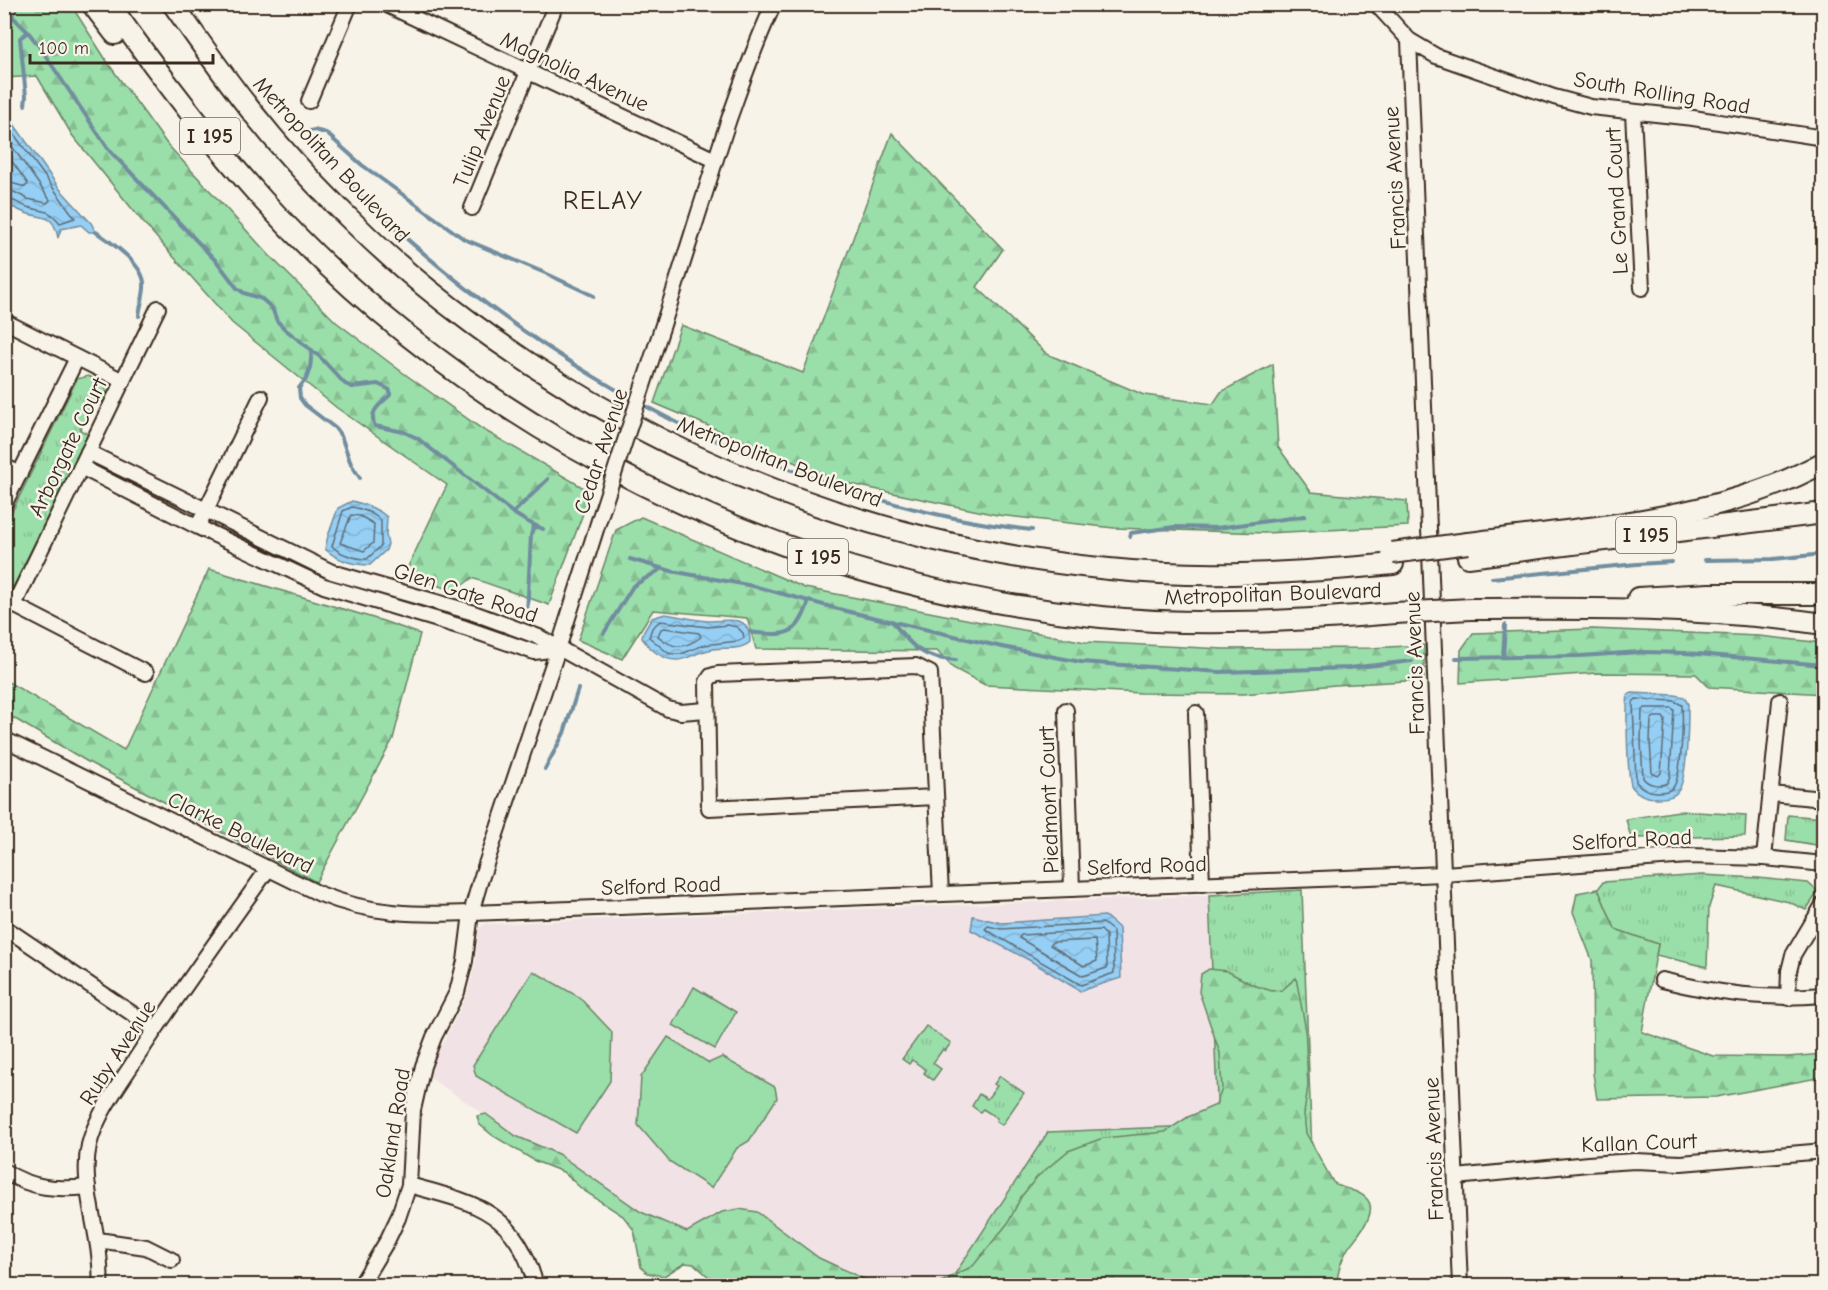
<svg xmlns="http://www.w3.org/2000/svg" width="1828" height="1290" font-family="'Comic Neue',sans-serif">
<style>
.built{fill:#f1e2e6}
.grass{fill:url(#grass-tufts);stroke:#6a8464;stroke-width:1.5}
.forest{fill:url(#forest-firs);stroke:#6a8464;stroke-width:1.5}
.pitch{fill:#9adeaa;stroke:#6a8464;stroke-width:1.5}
.water{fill:url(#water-waves);stroke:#718d9f;stroke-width:1.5}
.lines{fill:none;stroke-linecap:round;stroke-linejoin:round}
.shore{stroke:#5f6c74;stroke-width:1.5}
.stream{stroke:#718d9f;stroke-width:4}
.minor-casing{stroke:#3b2a1e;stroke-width:18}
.highway-casing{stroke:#3b2a1e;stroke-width:24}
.minor{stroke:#f7f3e8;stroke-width:14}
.highway{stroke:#f7f3e8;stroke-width:20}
.minor-bridge-casing{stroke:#3b2a1e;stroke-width:18;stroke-linecap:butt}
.highway-bridge-casing{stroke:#3b2a1e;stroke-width:24;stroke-linecap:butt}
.minor-bridge{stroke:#f7f3e8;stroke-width:14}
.highway-bridge{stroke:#f7f3e8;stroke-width:20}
.labels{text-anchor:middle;stroke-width:5;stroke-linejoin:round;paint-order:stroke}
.shield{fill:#f7f3e8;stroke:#73665b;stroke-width:1.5}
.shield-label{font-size:21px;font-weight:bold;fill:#3b2a1e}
.street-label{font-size:22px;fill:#3b2a1e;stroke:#f7f3e8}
.quarter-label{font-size:26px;letter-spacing:1.5px;fill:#3b2a1e;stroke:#f7f3e8}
</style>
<defs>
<pattern id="grass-tufts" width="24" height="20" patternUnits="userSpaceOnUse" patternTransform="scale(1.5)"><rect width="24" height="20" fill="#9adeaa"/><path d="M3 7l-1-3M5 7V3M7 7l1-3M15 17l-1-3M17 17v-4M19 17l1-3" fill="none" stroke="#86bf92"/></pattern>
<pattern id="forest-firs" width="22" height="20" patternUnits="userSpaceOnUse" patternTransform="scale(1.5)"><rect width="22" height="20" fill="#9adeaa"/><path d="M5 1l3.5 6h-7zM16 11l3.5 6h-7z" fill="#86bf92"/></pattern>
<pattern id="water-waves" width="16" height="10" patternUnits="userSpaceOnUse" patternTransform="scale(1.5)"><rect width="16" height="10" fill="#95cff5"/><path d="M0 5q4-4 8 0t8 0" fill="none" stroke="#81b2d2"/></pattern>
</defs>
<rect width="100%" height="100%" fill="#f7f3e8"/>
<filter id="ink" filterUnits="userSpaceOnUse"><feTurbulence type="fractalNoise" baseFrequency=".0167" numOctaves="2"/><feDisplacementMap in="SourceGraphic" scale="12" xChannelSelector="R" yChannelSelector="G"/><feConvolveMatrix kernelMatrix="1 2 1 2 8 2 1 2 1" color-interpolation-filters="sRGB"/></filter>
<g filter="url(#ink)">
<path class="built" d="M1209,895L1218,1125L947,1285H743L430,1078L432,1065L467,995L476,961L478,932L480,927L485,924Z"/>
<g class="grass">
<path d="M88,376L104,384L108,395L104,402L95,398L80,430L88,434L14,586L5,589V552L9,542L5,540V526L77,379Z"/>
<path d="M1679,811L1746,815L1745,836L1631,838L1626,819Z"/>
<path d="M1788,815L1823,818V846L1786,840Z"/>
<path d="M1702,875L1758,878L1808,883L1818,892L1806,910L1789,902L1716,886L1709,907L1707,967L1656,955L1658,944L1615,929L1598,889L1603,882Z"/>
<path d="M1302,890L1317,1285L947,1286L1048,1132L1218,1125L1209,895Z"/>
<path d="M926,1026L951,1043L945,1051L943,1049L933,1063L941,1069L933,1080L924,1073L926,1070L912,1060L909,1064L902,1059Z"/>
<path d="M1000,1076L1024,1093L1002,1125L996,1121L997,1118L983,1109L980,1112L972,1106L979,1094L987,1099L997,1086L994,1084Z"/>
</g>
<g class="forest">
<path d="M19,4L71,5L110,66L167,144L269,255L336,322L402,372L482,429L591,492L549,605L472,578L455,591L404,575L447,485L337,408L232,323L142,221L72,135L37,76L5,78V33Z"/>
<path d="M892,133L1003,249L977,287L1047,354L1144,395L1213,404L1221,392L1273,364L1278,447L1311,492L1407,501L1408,526L1265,533L1114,528L997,515L841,482L654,403L681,325L803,373Z"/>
<path d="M641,517L805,588L1085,642L1224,649L1370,648L1424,645V680L1335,685L1244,694L1141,693L985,685L953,668L937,651L756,649L747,618L653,610L622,659L578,640L616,530Z"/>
<path d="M209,569L383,621L420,634L393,739L316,882L88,762L5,713V680L124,750Z"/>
<path d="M1593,629L1759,636L1823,643V694L1709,687L1696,674L1597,673L1460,683L1461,650L1473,633Z"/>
<path d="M1598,889L1615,929L1658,944L1642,1032L1713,1056L1788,1057L1823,1054V1077L1716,1097L1597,1099L1593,1073L1592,960L1573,912L1577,893Z"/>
<path d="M1209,969L1227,971L1253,985L1272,991L1282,990L1296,978L1305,1025L1308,1086L1304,1114L1306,1133L1333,1182C1343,1190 1357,1189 1366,1198C1381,1213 1354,1238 1347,1250C1341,1260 1337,1274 1337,1285H935L973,1266L1008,1223L1021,1197L1037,1177L1068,1151L1103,1138L1165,1132L1188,1117L1216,1105L1222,1089L1220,1053L1199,992L1201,974Z"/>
<path d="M486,1114L516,1136L558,1154L641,1212L687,1232L722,1212L739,1209L757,1212L819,1258L877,1285H757L709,1277L694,1264L685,1263L664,1276L647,1273L641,1267L634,1230L623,1216L583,1190L563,1172L535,1161L492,1135L479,1124L477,1116Z"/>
</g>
<g class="pitch">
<path d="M533,971L579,997L612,1032L610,1081L576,1133L476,1076L473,1065Z"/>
<path d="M694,987L736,1012L715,1049L673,1025Z"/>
<path d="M668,1037L709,1063L722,1057L775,1087L777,1098L749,1141L737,1148L711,1188L669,1161L638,1125L641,1077Z"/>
</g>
<g class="water">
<path d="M6,119L11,120L59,188L91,223L96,232H89L81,225L61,229L58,238C53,211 42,220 23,212C16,209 11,206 5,203L4,121Z"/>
<path d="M352,501C365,504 377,508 387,517L386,535L388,544L386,550L370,565C354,565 337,560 325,549L328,536L338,508Z"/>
<path d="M665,614C679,616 694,620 708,621C728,622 750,612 750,642C740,651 725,647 713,649C688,653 681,670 655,652C650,648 646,644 642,638L643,633L652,618Z"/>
<path d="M1632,693L1675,695L1684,697L1688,704C1688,722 1688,778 1678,791C1673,798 1664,798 1657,798C1647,798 1638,795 1632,787C1627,779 1626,705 1628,695Z"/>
<path d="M973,916L1001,923L1105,916L1119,928L1121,978L1080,991L1029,960L971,930Z"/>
</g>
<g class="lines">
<g class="shore">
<path d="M4,125L8,126L75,218L60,223C48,208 43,212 27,207C19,204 13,199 4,198"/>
<path d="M4,135L50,200L47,203L28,199L12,191L4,190"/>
<path d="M4,150L28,184L25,187L4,181"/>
<path d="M352,507C363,509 374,513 381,521V546L367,559C356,559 339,554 332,546L343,511Z"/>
<path d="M351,515L360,516L374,524L373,543L364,551L340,543Z"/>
<path d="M660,621L708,627L728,625L737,627L743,633L744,638L738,641L704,645L681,654H673L668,653L649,637L652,628Z"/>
<path d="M665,628L699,633L701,637C684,649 674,650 658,636L661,629Z"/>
<path d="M1636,699L1674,701L1682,705C1683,721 1682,773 1674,786C1670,792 1663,792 1657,792C1648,792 1642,789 1636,782L1633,702Z"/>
<path d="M1645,708H1672L1674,710L1670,776L1667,783C1660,787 1648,785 1643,778L1641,741L1642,710Z"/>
<path d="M1654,717H1663L1665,720L1661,773L1658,776L1652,773L1650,741L1651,720Z"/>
<path d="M1103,923L1113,931L1114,973L1081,985L985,929L988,926L1001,929Z"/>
<path d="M1101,930L1106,935L1107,968L1083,976L1019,938L1021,935Z"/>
<path d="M1095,940L1097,961L1084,966L1050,945L1052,942Z"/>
</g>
<g class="stream">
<path d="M12,16L28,32L39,46L109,150L218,263L237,288L244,293L262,299L272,308L277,321L286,330L319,356L345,384L352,387L378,384L390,390V395C380,404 368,412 375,426L404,432L417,438L513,513L526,521L543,529"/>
<path d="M25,105L26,96L20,38L28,32"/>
<path d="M310,131L314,130L326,133L362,165L464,239L545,273L594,296"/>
<path d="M346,182C448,283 564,368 694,431C720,443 747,453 774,463C857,496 943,521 1032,530"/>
<path d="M96,232C111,242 143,264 144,283C145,294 140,305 139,316"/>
<path d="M312,350L310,368L306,379L299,388L300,398L305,405L335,428L341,436L351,464L360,478"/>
<path d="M513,513L548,479"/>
<path d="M1130,537L1131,533L1174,527L1217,528L1305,516"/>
<path d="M630,559L671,571L753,586L846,611L1002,647L1081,662L1220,672L1349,668L1412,661"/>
<path d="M1705,560L1773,559L1824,554"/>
<path d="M1492,578L1637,564L1672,562"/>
<path d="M527,614L531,535L533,528L537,527"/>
<path d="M892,621C910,645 923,660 956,660"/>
<path d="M750,632C785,636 797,638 809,601"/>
<path d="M604,633L633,586L661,569"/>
<path d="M1503,657L1505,625"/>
<path d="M1456,658L1580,656L1640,652L1686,653L1824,665"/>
<path d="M545,769L564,733L578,689"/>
</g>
<g class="minor-casing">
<g id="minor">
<path d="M385,4L715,160"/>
<path d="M1376,4L1409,40L1436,56L1554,97L1591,107L1693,118L1824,138"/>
<path d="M1409,40L1460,1286"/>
<path d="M309,101L350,4"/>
<path d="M1633,113L1642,288"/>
<path d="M472,208L556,4"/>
<path d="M4,321L123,381"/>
<path d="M656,346C681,271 704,194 729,119C743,80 756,41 774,4"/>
<path d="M88,452L332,572L471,612L539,637L668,709L681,712L706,710"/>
<path d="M4,466L20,474"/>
<path d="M81,467L198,527L324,586L465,628L534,652L558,649"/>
<path d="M4,505L77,358"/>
<path d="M201,520L261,397"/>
<path d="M4,600L146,673"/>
<path d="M14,605L158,308"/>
<path d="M1066,710L1072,889"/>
<path d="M1196,713L1202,884"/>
<path d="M4,739L320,894C372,915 416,915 471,913L1444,874L1688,856L1764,858L1824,864"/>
<path d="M1771,794L1824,799"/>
<path d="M936,797L709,808L707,682L711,676L718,674L916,666L930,673L941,894"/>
<path d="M1764,858L1780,701"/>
<path d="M4,927L155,1029"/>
<path d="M1662,980C1719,994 1765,1000 1824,995"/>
<path d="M1788,998L1789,971L1793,955L1824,903"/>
<path d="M4,1171C32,1189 57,1190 88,1187"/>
<path d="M1456,1177L1588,1164L1635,1161L1681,1163L1824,1151"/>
<path d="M409,1185C476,1203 516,1211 536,1286"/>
<path d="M98,1240L146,1247L172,1260"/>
<path d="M100,1286C104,1240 79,1189 89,1145C97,1113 120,1084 137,1057C179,993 224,931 268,869"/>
<path d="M360,1286L387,1241L398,1218L409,1185L413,1110L423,1066L434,1037L457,992L465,961L471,913L480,882L558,649L600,517"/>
</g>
</g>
<g class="highway-casing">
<g id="highway">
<path d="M92,4L115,34"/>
<path d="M109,4C157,71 207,138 263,200C478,436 784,585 1101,617C1199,627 1297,621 1395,613"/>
<path d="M173,4C202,45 230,86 262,124C290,159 322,192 354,223C391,260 431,293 473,324C659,461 879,547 1109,569C1204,579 1298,573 1393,564"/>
<path d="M1468,543C1586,527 1718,521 1824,462"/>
<path d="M1468,557L1824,513"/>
<path d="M1638,598L1709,594H1824"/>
<path d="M1471,609C1588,608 1707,607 1824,624"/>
</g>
</g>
<use href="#minor" class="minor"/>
<use href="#highway" class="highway"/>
<g class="minor-bridge-casing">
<path id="minor-bridge" d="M600,517L656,346"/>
</g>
<g class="highway-bridge-casing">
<g id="highway-bridge">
<path d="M1392,553L1468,543"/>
<path d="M1395,613L1471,609"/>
</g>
</g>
<use href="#minor-bridge" class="minor-bridge"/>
<use href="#highway-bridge" class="highway-bridge"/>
</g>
</g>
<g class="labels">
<g class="shield">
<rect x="180" y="118" width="60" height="36" rx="4.5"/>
<rect x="1616" y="517" width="60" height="36" rx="4.5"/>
<rect x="788" y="539" width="60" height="36" rx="4.5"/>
</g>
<g class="shield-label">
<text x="210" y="143">I 195</text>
<text x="1646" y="542">I 195</text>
<text x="818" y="564">I 195</text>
</g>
<g class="street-label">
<text transform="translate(575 71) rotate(25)" y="8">Magnolia Avenue</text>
<text transform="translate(1662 92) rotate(9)" y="8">South Rolling Road</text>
<text transform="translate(481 131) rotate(-68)" y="8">Tulip Avenue</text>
<text transform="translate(332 159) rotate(47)" y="8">Metropolitan Boulevard</text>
<text transform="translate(1394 178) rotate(-93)" y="8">Francis Avenue</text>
<text transform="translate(1616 201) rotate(-93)" y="8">Le Grand Court</text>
<text transform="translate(67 447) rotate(-64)" y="8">Arborgate Court</text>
<text transform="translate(600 451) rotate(-72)" y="8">Cedar Avenue</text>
<text transform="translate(780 461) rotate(21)" y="8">Metropolitan Boulevard</text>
<text transform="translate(466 592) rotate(18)" y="8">Glen Gate Road</text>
<text transform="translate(1273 593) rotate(-2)" y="8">Metropolitan Boulevard</text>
<text transform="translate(1414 663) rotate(-92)" y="8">Francis Avenue</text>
<text transform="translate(1048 800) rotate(-92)" y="8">Piedmont Court</text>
<text transform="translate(241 832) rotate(26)" y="8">Clarke Boulevard</text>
<text transform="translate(1632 839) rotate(-3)" y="8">Selford Road</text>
<text transform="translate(1147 865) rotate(-2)" y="8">Selford Road</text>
<text transform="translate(661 885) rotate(-2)" y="8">Selford Road</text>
<text transform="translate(117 1052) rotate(-57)" y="8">Ruby Avenue</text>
<text transform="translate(392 1133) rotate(-81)" y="8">Oakland Road</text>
<text transform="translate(1639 1142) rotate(-2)" y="8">Kallan Court</text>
<text transform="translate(1433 1149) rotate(-92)" y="8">Francis Avenue</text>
</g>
<g class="quarter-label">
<text x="603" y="209">RELAY</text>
</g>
</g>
<rect width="1828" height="1290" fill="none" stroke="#f7f3e8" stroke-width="24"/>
<rect x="12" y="12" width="1804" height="1266" fill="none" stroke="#3b2a1e" stroke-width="2" filter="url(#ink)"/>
<path d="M30 54v9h183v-9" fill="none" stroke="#3b2a1e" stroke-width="3"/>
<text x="39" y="54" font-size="18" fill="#3b2a1e" stroke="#f7f3e8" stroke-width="4.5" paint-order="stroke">100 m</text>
</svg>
